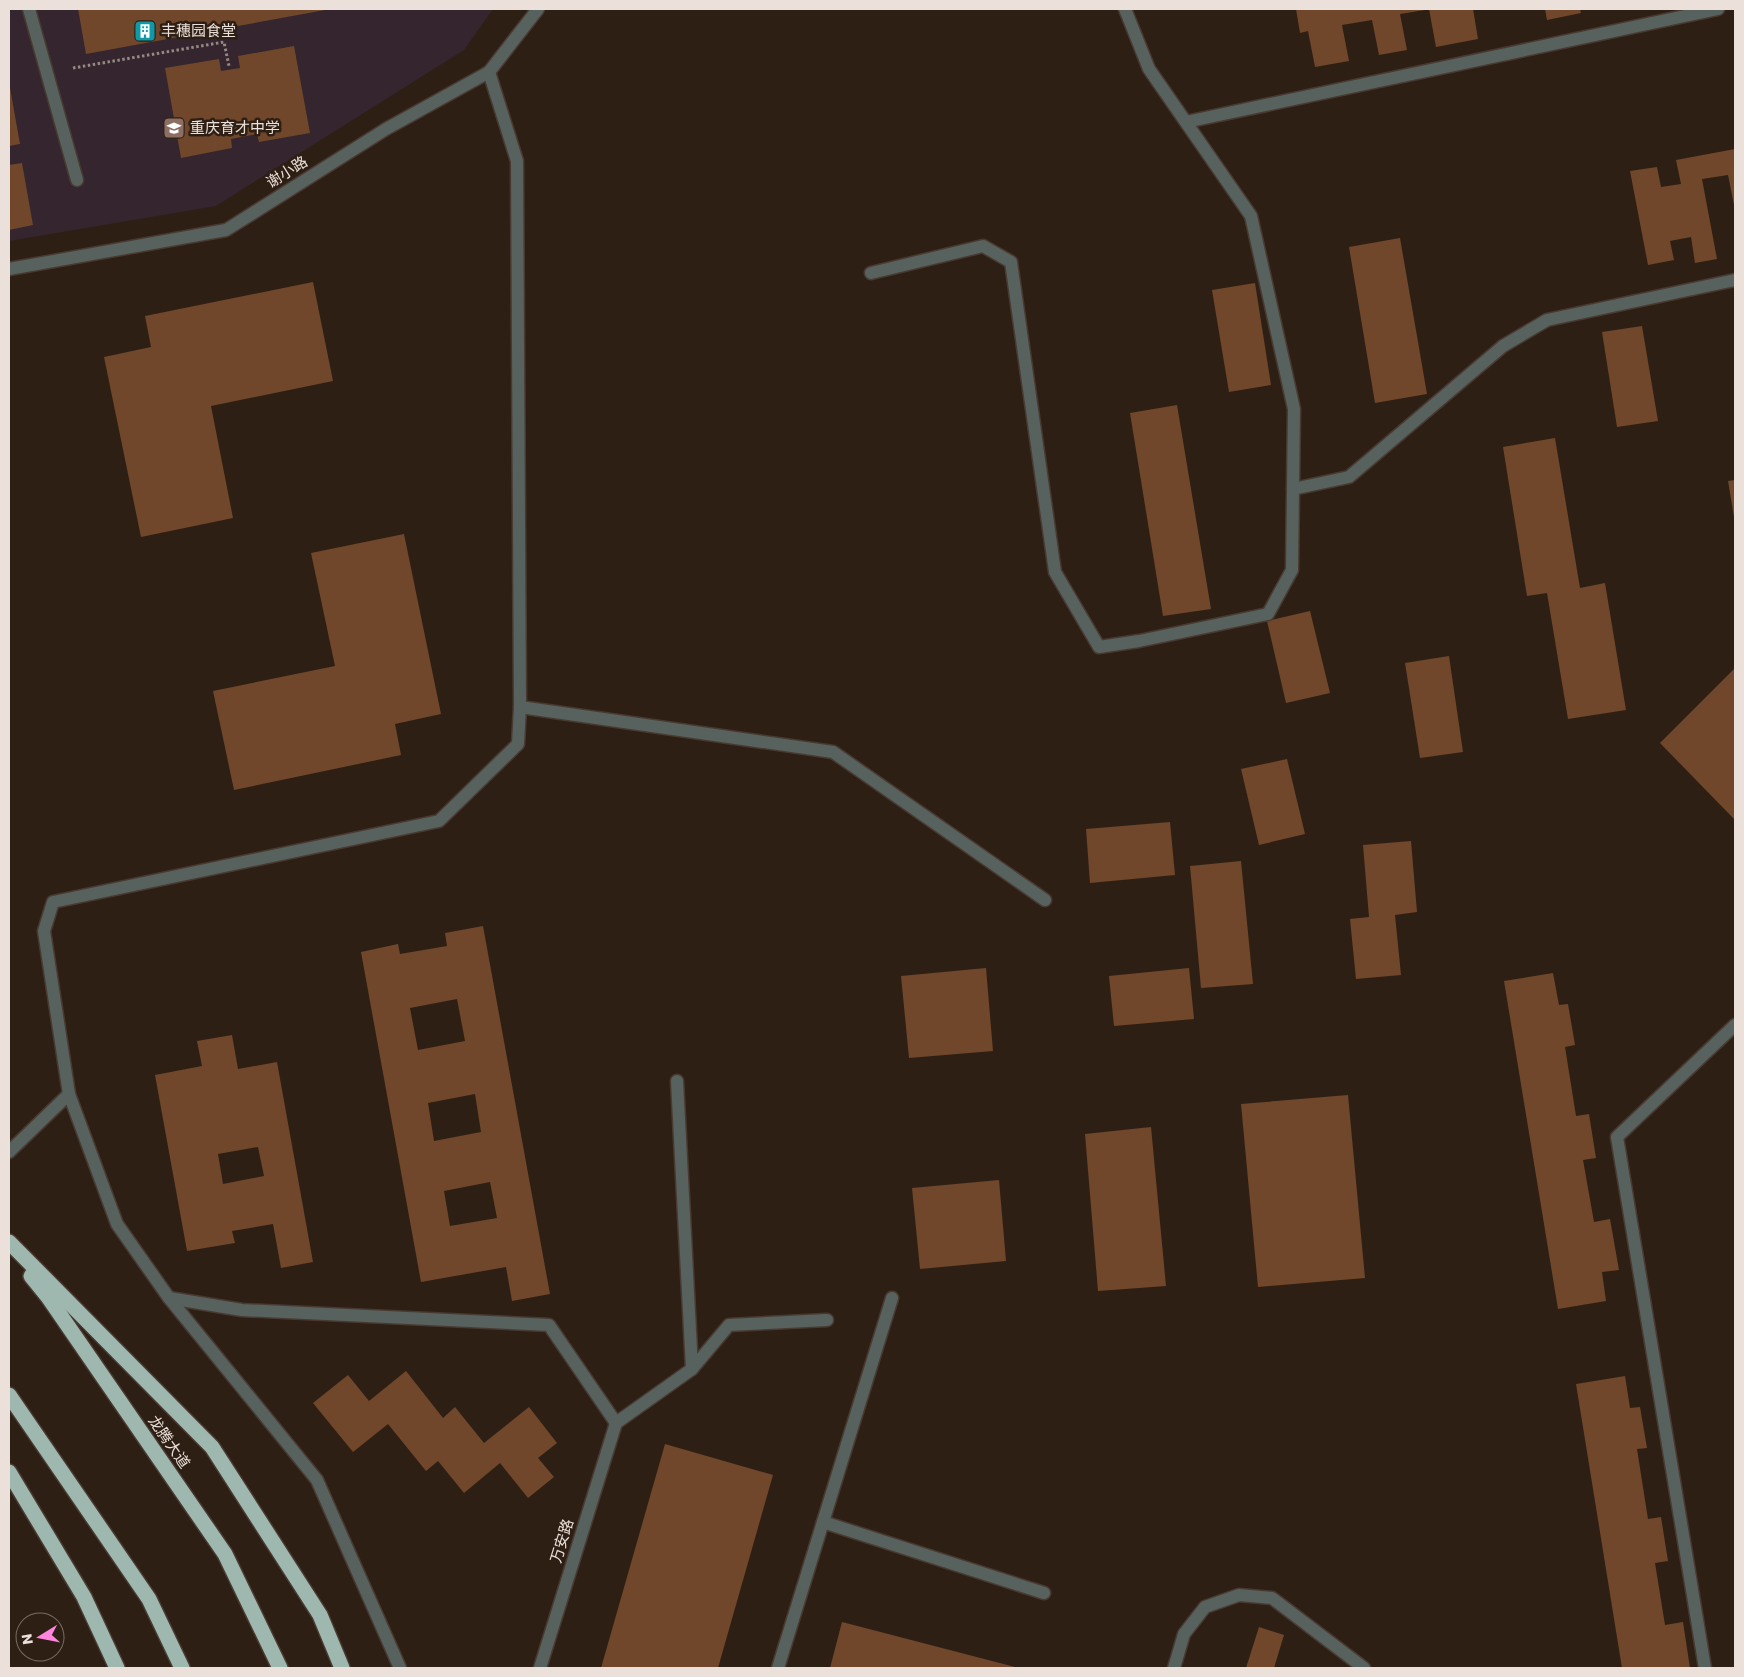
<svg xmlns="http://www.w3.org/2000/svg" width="1744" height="1677" font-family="Poppins,'Noto Sans SC',sans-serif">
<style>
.education{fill:#34252f}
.building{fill:#70472a;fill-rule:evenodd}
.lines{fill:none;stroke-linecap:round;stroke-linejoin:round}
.minor-casing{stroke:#493a31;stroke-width:15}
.highway-casing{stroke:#493a31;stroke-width:18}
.path{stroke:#958980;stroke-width:3;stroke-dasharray:2.5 2.5;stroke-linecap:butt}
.minor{stroke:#57615e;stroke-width:12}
.highway{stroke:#9eb8b0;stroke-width:15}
.labels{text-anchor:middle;stroke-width:5;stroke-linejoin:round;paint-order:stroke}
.poi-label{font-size:15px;fill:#ece1da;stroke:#2e1f15;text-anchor:start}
.street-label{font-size:15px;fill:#ece1da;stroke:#2e1f15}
</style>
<rect width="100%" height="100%" fill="#2e1f15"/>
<path class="education" d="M9,9H493L464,50L216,206L9,241Z"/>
<g class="building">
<path d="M78,9H325V10L86,54Z"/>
<path d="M1296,9H1425V10L1400,14L1407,50L1379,55L1372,20L1342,25L1349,61L1315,67L1308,31L1300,33Z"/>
<path d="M1429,9H1473L1478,39L1436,47Z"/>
<path d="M1545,9H1580L1581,13L1547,20Z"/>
<path d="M294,46L310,133L259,142L257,134L231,139L232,148L181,158L165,68L219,59L221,71L240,68L238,56Z"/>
<path d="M9,82L20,144L9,146Z"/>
<path d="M1735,149V210L1728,175L1702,179L1717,259L1695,263L1691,237L1670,241L1674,260L1648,265L1630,171L1657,167L1661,187L1681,184L1676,160Z"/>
<path d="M22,163L33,225L9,230V165Z"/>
<path d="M1400,238L1427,394L1375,403L1349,247Z"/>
<path d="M313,282L333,381L211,406L233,518L141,537L104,357L151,347L145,316Z"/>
<path d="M1255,283L1271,385L1229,392L1212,290Z"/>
<path d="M1642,326L1658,421L1617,427L1602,332Z"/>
<path d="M1177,405L1211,609L1163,616L1130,413Z"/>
<path d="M1555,438L1580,588L1605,583L1626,710L1568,719L1547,593L1527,596L1503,447Z"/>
<path d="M1735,480V516L1734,517L1728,481Z"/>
<path d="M404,534L441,714L395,724L401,755L234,790L213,691L335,666L311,553Z"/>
<path d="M1310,611L1330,693L1286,703L1267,621Z"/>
<path d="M1449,656L1463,752L1420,758L1405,663Z"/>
<path d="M1735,668V820L1660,743Z"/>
<path d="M1287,759L1305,834L1259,845L1241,769Z"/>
<path d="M1170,822L1175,875L1090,883L1086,829Z"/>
<path d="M1411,841L1417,912L1395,915L1401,975L1356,979L1350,919L1369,917L1363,845Z"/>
<path d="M1241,861L1253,984L1201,988L1190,866Z"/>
<path d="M483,926L550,1294L512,1301L506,1267L421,1282L361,952L398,944L400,954L447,946L445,933ZM457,999L465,1041L418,1050L410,1008ZM475,1094L481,1132L434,1141L428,1103ZM490,1182L497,1218L450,1226L444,1191Z"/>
<path d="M986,968L993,1051L909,1058L901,976Z"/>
<path d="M1189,968L1194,1019L1114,1026L1109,976Z"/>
<path d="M1553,973L1559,1005L1568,1004L1575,1045L1565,1047L1576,1116L1589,1114L1596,1158L1583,1160L1594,1222L1610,1219L1619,1270L1602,1272L1606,1301L1558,1309L1504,981Z"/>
<path d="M232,1035L238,1069L277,1062L313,1262L281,1268L273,1224L232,1231L235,1243L187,1251L155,1075L202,1066L197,1041ZM258,1147L264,1176L223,1184L218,1154Z"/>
<path d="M1348,1095L1365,1278L1258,1287L1241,1104Z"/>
<path d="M1151,1127L1166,1286L1098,1291L1085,1134Z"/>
<path d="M999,1180L1006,1261L920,1269L912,1188Z"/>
<path d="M406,1371L443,1418L455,1407L484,1443L529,1407L557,1443L538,1458L554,1477L528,1498L500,1463L464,1493L438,1461L426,1471L388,1424L353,1452L313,1403L348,1375L369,1401Z"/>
<path d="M1625,1376L1630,1408L1640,1407L1647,1448L1637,1449L1648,1519L1661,1517L1668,1561L1655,1563L1665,1625L1683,1622L1690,1668H1622L1576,1384Z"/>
<path d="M665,1444L773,1475L718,1668H601Z"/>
<path d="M842,1622L1019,1668H830Z"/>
<path d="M1259,1627L1284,1635L1274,1668H1246Z"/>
</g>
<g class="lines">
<g class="minor-casing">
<g id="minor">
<path d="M29,9L77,180"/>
<path d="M1186,122L1718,9"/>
<path d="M9,269L226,230L386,129L489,72L538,9"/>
<path d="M871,273L983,246L1011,262L1055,572L1099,647L1139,641L1268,614L1292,570L1294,409L1251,216L1149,69L1125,9"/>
<path d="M1293,489L1349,477L1503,346L1547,320L1735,280"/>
<path d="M520,707L833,752L1045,900"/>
<path d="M677,1081L692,1369"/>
<path d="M9,1152L69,1094"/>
<path d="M169,1298L242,1310L549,1325L616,1423L692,1369L729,1325L827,1320"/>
<path d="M823,1522L1044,1593"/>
<path d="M400,1668L317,1480L169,1298L117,1224L69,1094L44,931L53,902L439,821L518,744L520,707L517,161L489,72"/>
<path d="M540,1668L616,1423"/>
<path d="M778,1668L892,1298"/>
<path d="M1174,1668L1184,1634L1205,1607L1239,1595L1272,1598L1364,1668"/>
<path d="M1705,1668L1617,1137L1735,1025"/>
</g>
</g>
<g class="highway-casing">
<g id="highway">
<path d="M9,1242L212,1447L320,1615L342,1668"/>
<path d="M31,1276L48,1297L225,1554L280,1668"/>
<path d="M9,1395L149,1599L182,1668"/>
<path d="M9,1472L84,1597L117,1668"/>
</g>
</g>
<path class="path" d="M73,68L224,42L229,66"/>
<use href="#minor" class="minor"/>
<use href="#highway" class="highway"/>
</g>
<defs>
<g id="building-square" transform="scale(1.125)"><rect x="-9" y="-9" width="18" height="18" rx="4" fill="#0f9aa8" stroke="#2e1f15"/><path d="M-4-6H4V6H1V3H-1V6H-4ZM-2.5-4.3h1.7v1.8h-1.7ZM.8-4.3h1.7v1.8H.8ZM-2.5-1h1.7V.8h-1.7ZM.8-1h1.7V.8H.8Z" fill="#fff"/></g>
<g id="school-square" transform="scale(1.125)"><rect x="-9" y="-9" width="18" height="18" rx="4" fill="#8d6e63" stroke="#2e1f15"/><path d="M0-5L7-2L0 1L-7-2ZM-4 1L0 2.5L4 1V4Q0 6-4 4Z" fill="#fff"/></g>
</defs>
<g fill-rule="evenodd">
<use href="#building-square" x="145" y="31"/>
<use href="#school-square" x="174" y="128"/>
</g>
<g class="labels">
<g class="poi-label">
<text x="161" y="36">丰穗园食堂</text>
<text x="190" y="133">重庆育才中学</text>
</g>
<g class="street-label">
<text transform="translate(287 172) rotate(-32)" y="5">谢小路</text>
<text transform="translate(169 1442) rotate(55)" y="5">龙腾大道</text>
<text transform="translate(562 1541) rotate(-73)" y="5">万安路</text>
</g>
</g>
<rect width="1744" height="1677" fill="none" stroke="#ece1da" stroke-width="20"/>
<g transform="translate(40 1637) rotate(260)"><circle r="24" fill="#2e1f15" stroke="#7a6d64"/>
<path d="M0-4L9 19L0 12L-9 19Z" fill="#ff85de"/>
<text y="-8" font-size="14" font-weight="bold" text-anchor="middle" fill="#ece1da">N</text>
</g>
</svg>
